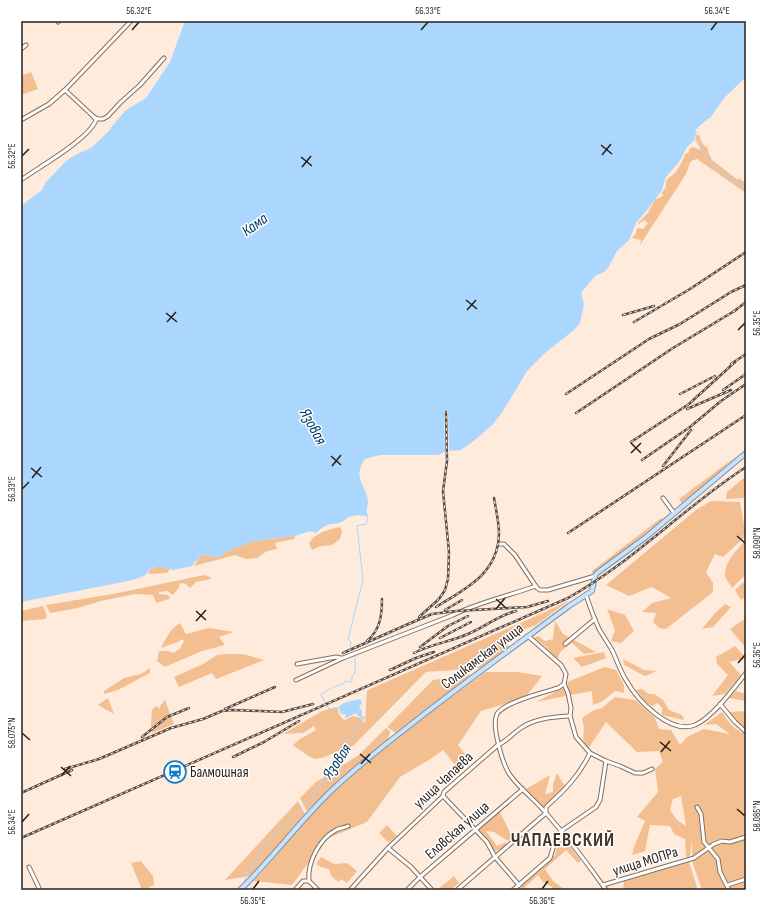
<svg xmlns="http://www.w3.org/2000/svg" width="767" height="911" font-family="'Sofia Sans Condensed',sans-serif">
<style>
.green{fill:#f3bf91;fill-rule:evenodd}
.water{fill:#abd6fe}
.pier{fill:#feebdc}
.lines{fill:none;stroke-linecap:round;stroke-linejoin:round}
.stream{stroke:#abd6fe;stroke-width:1}
.minor-casing{stroke:#836f5e;stroke-width:5}
.major-casing{stroke:#7a92a9;stroke-width:6}
.minor{stroke:#fff;stroke-width:3}
.major{stroke:#cae3fa;stroke-width:4}
.rail-casing{stroke:#584d45;stroke-width:2.5}
.rail{stroke:#fff;stroke-width:1;stroke-dasharray:3;stroke-linecap:butt}
.ticks{fill:none;stroke:#281f19;stroke-width:1.5}
.labels{text-anchor:middle;stroke-width:3;stroke-linejoin:round;paint-order:stroke}
.street-label{font-size:15px;fill:#281f19;stroke:#fff}
.poi-label{font-size:15px;fill:#281f19;stroke:#fff;text-anchor:start}
.water-label{font-size:16px;font-style:italic;fill:#003b64;stroke:#fff}
.district-label{font-size:19px;font-weight:bold;letter-spacing:1px;fill:#463425;stroke:#fff}
.neatline{fill:none;stroke:#281f19;stroke-width:1.5}
.ticks-label{font-size:10px;text-anchor:middle;fill:#281f19}
</style>
<rect width="100%" height="100%" fill="#feebdc"/>
<g class="green">
<path d="M31,72L38,89L21,95V76Z"/>
<path d="M697,134L700,136L701,141L705,147L707,146L709,154L712,160L738,180L739,178L746,183V193L697,159C688,160 689,168 686,174L640,245L641,240L632,238L636,233L637,228L643,229L648,223L644,220L639,224L638,223L648,213L655,200L664,195L661,194L666,187C664,179 671,177 676,172C679,167 684,159 685,154L689,152V149L693,147L700,150L699,144L695,139Z"/>
<path d="M738,455L679,508L678,507L682,503L679,499Z"/>
<path d="M746,476V497L743,498L726,499L727,492Z"/>
<path d="M711,501L740,502L746,536L723,557L715,554L706,572L713,583V592L666,629L659,628L653,622L656,613L642,612L652,603L671,598L652,587L629,596L606,585L696,510Z"/>
<path d="M661,518L663,520L592,574V571Z"/>
<path d="M340,527L342,531L340,539L332,545L321,546L312,550L309,543C316,532 328,530 340,527Z"/>
<path d="M295,536L294,539L275,543L277,549L267,551L257,558L246,559L235,555L194,566L201,555L218,557L230,550L254,541Z"/>
<path d="M746,540V574L732,588C730,584 726,580 725,576C724,563 737,549 746,540Z"/>
<path d="M160,566L170,569L167,573L148,574L151,569Z"/>
<path d="M204,575L210,577L211,579L196,582L190,588L186,584L180,583L178,589L172,595L168,591L159,592V594L167,595L170,597L169,599L156,603L153,595L135,594L101,601L78,608L50,613L46,605L113,594Z"/>
<path d="M746,580V597L741,600L735,590Z"/>
<path d="M570,600L536,625L519,631L507,642L509,647L482,668L426,672L355,744L340,756L338,751C313,763 315,761 293,745L300,739L316,730L314,726L303,733L283,734L322,711L337,707C339,712 339,718 345,720L353,716L360,718L365,723L367,691L370,689L543,613Z"/>
<path d="M725,604L731,607L713,627L702,629L715,613Z"/>
<path d="M43,606L47,616L45,619L21,621V611Z"/>
<path d="M607,609L625,615L634,631L621,643L611,641L615,630Z"/>
<path d="M746,618V648L730,629Z"/>
<path d="M555,621L563,634L596,652L584,654L572,643L561,651L557,659L544,645L534,638L538,636L545,641L553,639Z"/>
<path d="M180,623L186,634L209,628L234,632L219,637L225,645L202,651L165,667L157,661L159,651H168L173,653L180,649L184,641L182,639L178,642L161,648C165,640 171,627 180,623Z"/>
<path d="M735,646L746,658L729,662L741,675L725,694L712,696L728,675L717,664L716,657Z"/>
<path d="M604,652L606,658L582,667L573,658Z"/>
<path d="M227,654H243L264,660L216,679L212,673L179,687L174,677L203,664L217,655Z"/>
<path d="M623,659L644,670L657,671L645,676L624,665Z"/>
<path d="M605,667L616,670L624,685V693L615,691L603,701L593,705L592,691L570,695L567,682Z"/>
<path d="M150,668V673L118,690L104,694V691L124,678L141,674Z"/>
<path d="M486,672H517L542,676L525,698L481,711L458,745L471,761L457,767L443,750L432,758L400,777L367,822L326,839L292,885L253,881C275,861 290,835 311,814C364,761 425,716 486,672Z"/>
<path d="M474,674L396,733L387,727L433,680Z"/>
<path d="M563,688L566,696L536,702Z"/>
<path d="M642,689L649,694H654L663,700L669,710L682,715L684,720L662,715V708L658,703L652,706L646,702L636,690Z"/>
<path d="M736,691L746,694V701L729,698Z"/>
<path d="M615,697L635,700L655,718L659,729L671,730L680,745L687,737L704,729L730,734L716,724L704,725L722,712L731,725L742,733L745,730L736,722L730,712L746,711V890H702L692,861V840L690,856L686,857L685,839L674,834L670,826L650,825L645,851L632,855L634,847L645,821L637,817L658,792L655,769L663,762L659,751L637,752L606,722L588,749L583,740L584,728L582,718L594,710L602,708ZM681,796L686,826L677,820L670,810L673,799Z"/>
<path d="M108,698L114,714L98,705Z"/>
<path d="M165,700L174,724L152,733L151,725L152,710L156,706L160,709V706Z"/>
<path d="M386,728L390,731L388,740L339,780L307,811L300,798L316,782L359,755Z"/>
<path d="M557,773L566,788L543,807L526,789L550,775L545,794L553,792V784Z"/>
<path d="M298,801L305,814L258,868L250,876L225,880Z"/>
<path d="M500,812L512,837L508,841L494,832L486,831L497,846L506,842V846L494,852L476,829Z"/>
<path d="M387,825L397,836L389,843L379,833Z"/>
<path d="M559,838L568,844L581,861L578,863L566,850L545,869L553,881L565,890H552V887L543,882L538,875L525,887L529,890H524L520,886L555,855Z"/>
<path d="M321,857L334,864L347,863L357,871L347,883L341,879L338,882L331,876L329,869L321,867L316,864Z"/>
<path d="M141,861L153,876L154,885L144,890H142L131,863Z"/>
<path d="M689,862L698,890H623L624,881Z"/>
<path d="M454,876L459,883L450,890H437Z"/>
</g>
<g class="water">
<path d="M185,21H746V77L725,97L710,118L707,119V121H705L695,130L697,132L694,139L695,142L693,141L687,147L679,162L666,177L662,190L648,209L636,223L629,240L617,251L608,268L604,272L595,276L581,293L584,304L580,323L574,330L545,353L527,371L503,411L493,424L476,439L461,450L446,451L438,455H380L365,459C352,479 365,482 368,501C368,507 365,510 368,516L357,515L348,517C343,524 334,523 327,525C323,527 319,530 316,533L310,531L295,536L254,541L230,550L218,557L201,555L192,566L173,570L163,567H155L151,569L144,576L133,580L21,602V206L42,190L46,182L66,161L77,154L91,148L109,131L113,125L126,110L146,98L170,62Z"/>
<path d="M360,699L362,703L359,707L362,711V716L365,717L364,720L359,717L356,713L346,718H345L346,715L340,713L339,707C344,701 353,701 360,699Z"/>
</g>
<path class="pier" d="M444,411H448L449,453L445,454Z"/>
<g class="lines">
<g class="stream">
<path d="M696,142L703,149V153L711,163L732,181L741,184L743,188L746,190"/>
<path d="M351,648L350,645L351,642L348,639L363,580L357,526L366,524L368,519L367,515"/>
<path d="M340,708L329,709L321,695C327,690 335,686 344,683L345,681L352,682V676L355,672V656"/>
<path d="M245,881V873L250,871L263,846L313,796L346,741L353,738L357,727L363,723V719"/>
<path d="M248,883L252,887L251,890"/>
</g>
<g class="minor-casing">
<g id="minor">
<path d="M58,22L59,21"/>
<path d="M21,49L26,45"/>
<path d="M94,117L98,119H103L108,116L121,102L140,85L164,58"/>
<path d="M21,120L49,104L65,90"/>
<path d="M21,180C39,167 89,139 96,120L94,117L65,90L131,21"/>
<path d="M663,498L674,513"/>
<path d="M500,544H504L515,555L537,588L540,590H548L595,576"/>
<path d="M586,595C590,607 594,618 599,629C603,636 608,643 612,650C617,660 620,671 626,680C637,700 670,735 695,725C713,717 734,688 746,673"/>
<path d="M528,636L561,665L566,674L564,684L568,693L571,708L570,716L576,737L590,753L606,761L620,766L635,773H643L652,769"/>
<path d="M565,644L595,619"/>
<path d="M297,664L336,657L341,658"/>
<path d="M296,680L343,658L453,615C479,602 508,596 536,586"/>
<path d="M564,684L558,688C545,692 504,702 497,714C491,726 503,765 510,775C520,789 535,800 546,813C567,837 588,864 606,890"/>
<path d="M720,704L735,722L746,732"/>
<path d="M443,796L487,842L495,857L519,885"/>
<path d="M697,807L701,814L704,842L718,859L720,872L729,890"/>
<path d="M388,848L411,867L432,890"/>
<path d="M29,867L40,890"/>
<path d="M309,881C307,863 319,839 336,830C339,828 344,828 348,826"/>
<path d="M309,881L318,890"/>
<path d="M603,885L694,858L714,844L722,841L730,842L746,837"/>
<path d="M728,885L746,879"/>
<path d="M295,890L303,881H309"/>
<path d="M350,890L388,848L443,796L444,792L498,745C507,741 513,733 521,728C535,718 554,717 570,716"/>
<path d="M407,890L420,877L523,789"/>
<path d="M457,890L546,813V807C565,790 579,776 590,753"/>
<path d="M513,890L550,858L556,838L561,831L596,807L600,800L606,761"/>
</g>
</g>
<g class="major-casing">
<path id="major" d="M240,890C272,859 298,823 330,792C355,768 382,747 409,726C461,685 515,646 569,606L592,591L595,576L597,573L646,537L746,453"/>
</g>
<use href="#minor" class="minor"/>
<use href="#major" class="major"/>
<g class="rail-casing">
<g id="rail">
<path d="M733,312L746,302"/>
<path d="M623,315L654,306"/>
<path d="M634,322L690,289L746,252"/>
<path d="M731,364L746,354"/>
<path d="M723,390L746,374"/>
<path d="M566,394L649,339L680,324L731,292L746,285"/>
<path d="M680,394L715,376"/>
<path d="M687,409L731,390"/>
<path d="M576,413L673,348L736,310"/>
<path d="M631,442L689,404L735,362"/>
<path d="M642,460L690,427L721,401L746,384"/>
<path d="M663,466L691,430"/>
<path d="M568,533L746,415"/>
<path d="M436,607C465,589 498,574 499,534C499,522 496,510 494,498"/>
<path d="M445,610L462,600"/>
<path d="M419,617L439,599L445,590L448,579L449,552L443,491L447,461L446,412"/>
<path d="M440,638L471,622"/>
<path d="M367,641C380,630 382,616 382,599"/>
<path d="M420,647L448,626L468,616"/>
<path d="M343,653L406,625L432,614L456,611L527,607L548,601"/>
<path d="M414,653C431,644 450,642 468,634C485,627 497,616 516,611"/>
<path d="M390,670L416,658L434,652"/>
<path d="M225,709L275,687"/>
<path d="M142,737L167,717L189,708"/>
<path d="M233,757L264,742L299,721"/>
<path d="M65,769L99,759L171,728L203,719L222,711L233,710L282,712L313,704"/>
<path d="M21,793L72,770"/>
<path d="M21,838L568,598C633,562 684,507 746,467"/>
</g>
</g>
<use href="#rail" class="rail"/>
</g>
<path class="ticks" d="M132,30L139,22M421,30L428,22M711,30L717,22M601,145L612,154M602,155L611,144M22,156L29,149M301,157L312,166M302,167L311,156M466,300L477,309M467,310L476,300M166,313L177,322M167,322L176,312M738,330L745,323M631,443L641,453M631,453L641,443M331,456L341,465M332,466L341,455M31,468L42,477M32,478L41,467M22,489L29,482M737,536L745,543M496,599L506,608M496,609L505,598M196,611L206,620M196,621L206,610M738,663L745,655M22,733L30,740M660,742L671,751M661,752L670,741M360,754L371,763M361,764L370,754M61,767L71,776M61,776L70,766M737,809L745,816M22,822L29,814M253,889L259,881M542,889L548,881"/>
<defs>
<g id="station-ring" transform="scale(1.15)"><circle r="9.5" fill="#fff" stroke="#0f7cc7" stroke-width="1.5"/><path d="M-3-6H3Q5-6 5-4V2Q5 4 3 4L4.5 6H3L1.5 4h-3L-3 6H-4.5L-3 4Q-5 4-5 2V-4Q-5-6-3-6ZM-3.5-4v3h7v-3ZM-3.5 1v1.5H-2V1ZM2 1v1.5H3.5V1Z" fill="#0f7cc7"/></g>
</defs>
<g fill-rule="evenodd">
<use href="#station-ring" x="175" y="772"/>
</g>
<g class="labels">
<g class="street-label">
<text transform="translate(482 656) rotate(-37)" y="5">Соликамская улица</text>
<text transform="translate(443 780) rotate(-43)" y="5">улица Чапаева</text>
<text transform="translate(457 830) rotate(-41)" y="5">Еловская улица</text>
<text transform="translate(645 861) rotate(-17)" y="5">улица МОПРа</text>
</g>
<g class="poi-label">
<text x="190" y="777">Балмошная</text>
</g>
<g class="water-label">
<text transform="translate(254 224) rotate(-36)" y="6">Кама</text>
<text transform="translate(314 426) rotate(61)" y="6">Язовая</text>
<text transform="translate(336 761) rotate(-56)" y="6">Язовая</text>
</g>
<g class="district-label">
<text x="563" y="846">ЧАПАЕВСКИЙ</text>
</g>
</g>
<rect width="767" height="911" fill="none" stroke="#ffffff" stroke-width="44"/>
<rect x="22" y="22" width="723" height="867" class="neatline"/>
<g class="ticks-label">
<text x="139" y="14">56.32°E</text>
<text x="428" y="14">56.33°E</text>
<text x="717" y="14">56.34°E</text>
<text transform="translate(11 156) rotate(-90)" y="4">56.32°E</text>
<text transform="translate(756 323) rotate(-90)" y="4">56.35°E</text>
<text transform="translate(11 489) rotate(-90)" y="4">56.33°E</text>
<text transform="translate(756 543) rotate(-90)" y="4">58.090°N</text>
<text transform="translate(756 655) rotate(-90)" y="4">56.36°E</text>
<text transform="translate(11 733) rotate(-90)" y="4">58.075°N</text>
<text transform="translate(756 816) rotate(-90)" y="4">58.085°N</text>
<text transform="translate(11 822) rotate(-90)" y="4">56.34°E</text>
<text x="253" y="904">56.35°E</text>
<text x="542" y="904">56.36°E</text>
</g>
</svg>
